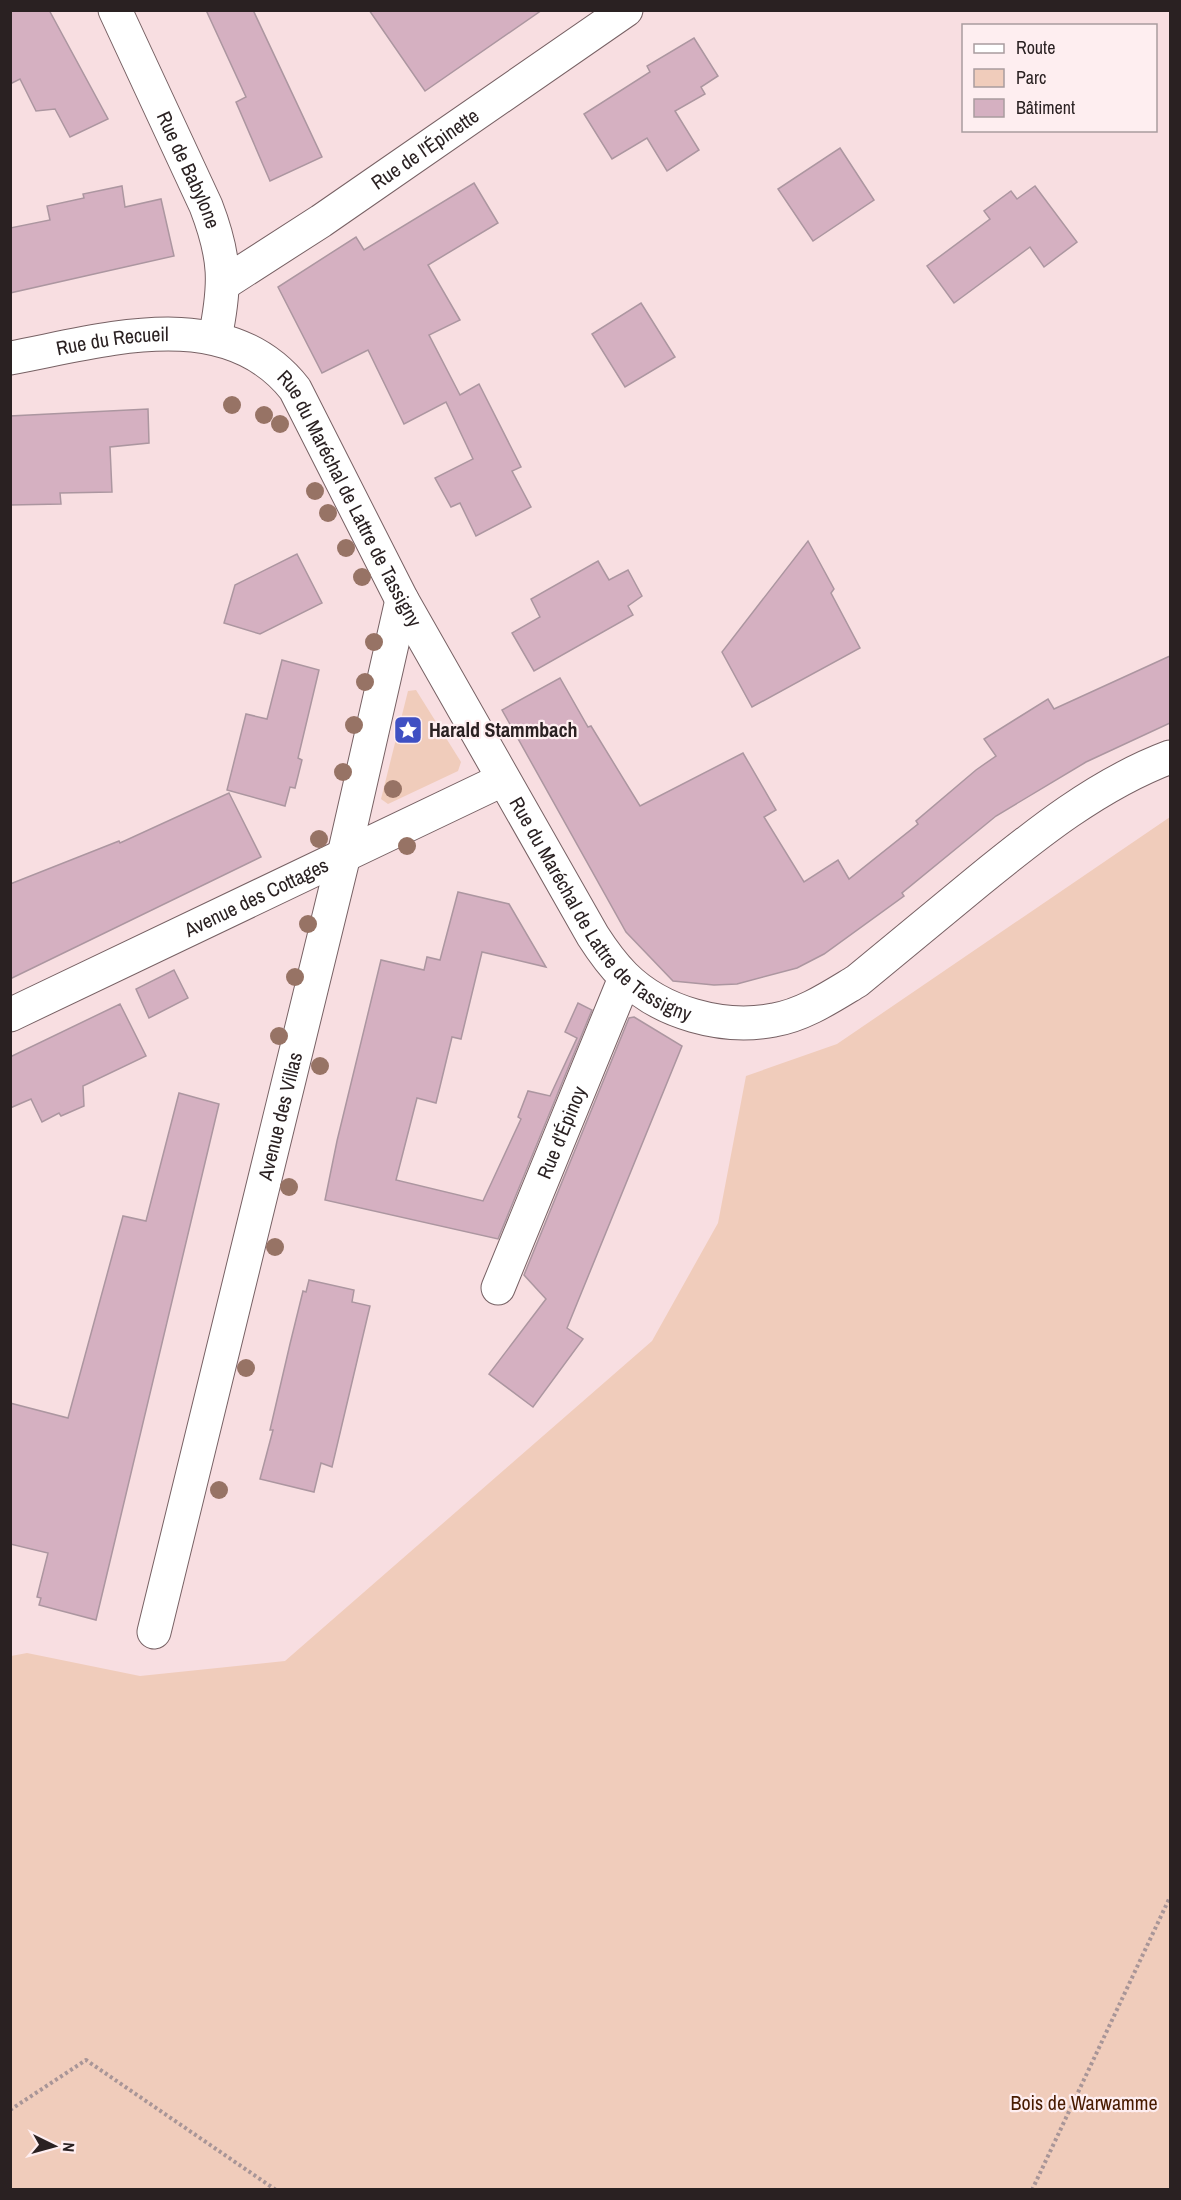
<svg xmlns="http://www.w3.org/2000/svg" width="1181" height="2200" font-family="'Archivo Narrow',sans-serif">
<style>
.green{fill:#f0ccbb}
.building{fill:#d5b0c1;stroke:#ac96a0;stroke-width:1.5}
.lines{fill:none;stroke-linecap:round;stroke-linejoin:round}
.minor-casing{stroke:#776164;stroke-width:35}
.tertiary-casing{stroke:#776164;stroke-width:35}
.path{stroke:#a89597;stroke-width:4;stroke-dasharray:3 3;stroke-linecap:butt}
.minor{stroke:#fff;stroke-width:33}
.tertiary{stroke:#fff;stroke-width:33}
.tree{fill:#977365}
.labels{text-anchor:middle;stroke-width:4.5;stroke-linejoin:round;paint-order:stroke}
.street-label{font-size:20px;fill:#2a2122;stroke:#feeef0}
.poi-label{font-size:20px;font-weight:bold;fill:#2a2122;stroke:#feeef0;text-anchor:start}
.park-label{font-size:20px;fill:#481b00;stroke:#feeef0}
</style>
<rect width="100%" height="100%" fill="#f8dee1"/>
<g class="green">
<path d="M416,690L461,762L458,771L388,804L381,799L408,691Z"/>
<path d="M1170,817V2189H11V1656L27,1653L140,1676L285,1661L652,1341L718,1223L746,1076L837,1044Z"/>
</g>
<g class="building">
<path d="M10,10H49L108,119L70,137L55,109L36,111L20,79L10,84Z"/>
<path d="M206,10H253L322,157L270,181L236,102L246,97Z"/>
<path d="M369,10H542L425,91Z"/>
<path d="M694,38L718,76L701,87L705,94L675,111L699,150L667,171L647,138L612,159L584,114L650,72L647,66Z"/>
<path d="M840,148L874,200L813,241L778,189Z"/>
<path d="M474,183L498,223L428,265L460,320L429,335L460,395L479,384L521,467L512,471L531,507L476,536L460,503L451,507L435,478L473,459L446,402L404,424L368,350L322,373L278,287L356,237L364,250Z"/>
<path d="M122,186L125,207L161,199L174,256L10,293V228L50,220L47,206L84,198L83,194Z"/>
<path d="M1035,186L1077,242L1044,267L1030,247L954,303L927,266L990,219L984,211L1011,191L1017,199Z"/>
<path d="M641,303L675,357L625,387L592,334Z"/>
<path d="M148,409L149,443L110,447L112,492L60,493L61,504L10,505V416Z"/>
<path d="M808,541L834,589L831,593L860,648L752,707L722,652Z"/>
<path d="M297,554L322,603L260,634L224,623L235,585Z"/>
<path d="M598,561L609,580L628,570L642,596L628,606L633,615L534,671L512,633L540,617L531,599Z"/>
<path d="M1170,656V723L1086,762L996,816L902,893L904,896L824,954L797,968L737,984L714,985L673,981L626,932L502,710L560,678L588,727L591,726L640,806L743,753L776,810L764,817L804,882L838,860L849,879L918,824L916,821L976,770L996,756L984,739L1048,699L1054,709Z"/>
<path d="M282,660L319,670L298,758L302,760L295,788L290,787L285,806L227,790L246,714L267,719Z"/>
<path d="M229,793L261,857L10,979V884L119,841L120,843Z"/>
<path d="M458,892L509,904L546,967L482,952L461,1039L452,1037L436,1103L417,1098L396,1180L483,1201L521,1119L518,1117L528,1091L550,1096L577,1038L565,1032L578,1003L592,1010L498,1239L325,1200L337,1141L381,960L424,970L427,957L440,960Z"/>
<path d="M174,970L188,998L149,1018L136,989Z"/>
<path d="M120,1004L146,1056L83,1086L84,1106L61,1116L59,1113L42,1122L31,1099L10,1108V1057Z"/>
<path d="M634,1017L682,1046L567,1328L583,1339L533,1407L489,1374L546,1299L524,1275L629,1018Z"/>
<path d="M179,1093L219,1104L96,1620L39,1605L41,1598L37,1597L48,1553L10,1544V1403L68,1418L123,1216L146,1221Z"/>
<path d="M309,1280L354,1290L352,1302L370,1306L332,1467L321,1463L314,1492L260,1479L273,1430H270L290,1344L303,1291L306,1292Z"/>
</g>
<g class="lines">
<g class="minor-casing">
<g id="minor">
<path id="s1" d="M115,10L206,206C226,258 226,284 215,338"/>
<path id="s2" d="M223,284L321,221L626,10"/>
<path id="s3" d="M10,1015L502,780"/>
<path id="s4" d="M498,1288L625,978"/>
<path id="s5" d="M154,1632L344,855L402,600"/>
</g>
</g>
<g class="tertiary-casing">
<g id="tertiary">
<path id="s6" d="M10,358C103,341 226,301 295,389L402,600L593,936C602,950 612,964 624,976C661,1013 723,1030 774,1020C804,1015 832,996 857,981C897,948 937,915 977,882C1036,834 1098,784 1170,757"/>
</g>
</g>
<g class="path">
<path d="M10,2110L86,2060L276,2190"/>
<path d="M1032,2190L1170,1897"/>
</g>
<use href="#minor" class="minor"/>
<use href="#tertiary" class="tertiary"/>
</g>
<g class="tree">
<circle cx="232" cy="405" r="9"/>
<circle cx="264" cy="415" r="9"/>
<circle cx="280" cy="424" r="9"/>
<circle cx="315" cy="491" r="9"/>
<circle cx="328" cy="513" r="9"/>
<circle cx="346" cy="548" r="9"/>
<circle cx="362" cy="577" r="9"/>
<circle cx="374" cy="642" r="9"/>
<circle cx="365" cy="682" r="9"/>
<circle cx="354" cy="725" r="9"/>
<circle cx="343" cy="772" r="9"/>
<circle cx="393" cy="789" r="9"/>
<circle cx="319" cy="839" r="9"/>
<circle cx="407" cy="846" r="9"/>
<circle cx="308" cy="924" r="9"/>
<circle cx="295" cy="977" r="9"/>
<circle cx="279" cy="1036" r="9"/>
<circle cx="320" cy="1066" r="9"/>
<circle cx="289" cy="1187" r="9"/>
<circle cx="275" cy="1247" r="9"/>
<circle cx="246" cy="1368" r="9"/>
<circle cx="219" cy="1490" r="9"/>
</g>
<defs>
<g id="sight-square" transform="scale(1.5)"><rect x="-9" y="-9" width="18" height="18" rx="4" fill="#3f50c3" stroke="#feeef0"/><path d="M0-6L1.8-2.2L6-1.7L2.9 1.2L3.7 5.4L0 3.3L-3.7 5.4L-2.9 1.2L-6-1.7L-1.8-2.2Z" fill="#fff"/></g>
</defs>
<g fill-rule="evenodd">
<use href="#sight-square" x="408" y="730"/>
</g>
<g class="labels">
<g class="street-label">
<text dy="7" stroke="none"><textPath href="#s2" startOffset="243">Rue de l'Épinette</textPath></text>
<text dy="7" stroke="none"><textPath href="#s1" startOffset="176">Rue de Babylone</textPath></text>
<text dy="7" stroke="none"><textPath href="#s6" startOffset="104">Rue du Recueil</textPath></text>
<text dy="7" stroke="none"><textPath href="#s6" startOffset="426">Rue du Maréchal de Lattre de Tassigny</textPath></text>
<text dy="7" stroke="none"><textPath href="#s3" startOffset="273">Avenue des Cottages</textPath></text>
<text dy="7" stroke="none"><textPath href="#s6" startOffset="912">Rue du Maréchal de Lattre de Tassigny</textPath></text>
<text dy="7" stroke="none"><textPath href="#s5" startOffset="531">Avenue des Villas</textPath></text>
<text dy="7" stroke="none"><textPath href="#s4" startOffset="168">Rue d'Épinoy</textPath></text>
</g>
<g class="poi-label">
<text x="429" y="737">Harald Stammbach</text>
</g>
<g class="park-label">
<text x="1084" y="2110">Bois de Warwamme</text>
</g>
</g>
<rect width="1181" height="2200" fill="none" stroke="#2a2122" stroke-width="24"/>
<rect x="962" y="24" width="195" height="108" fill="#feeef0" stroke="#a99c9e" stroke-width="1.5"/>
<rect x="974" y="44" width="30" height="9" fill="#ffffff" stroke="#a99c9e" stroke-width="1.5"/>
<text x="1016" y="54" font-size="18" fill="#2a2122">Route</text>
<rect x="974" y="69" width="30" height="18" fill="#f0ccbb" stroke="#a99c9e" stroke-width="1.5"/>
<text x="1016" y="84" font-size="18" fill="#2a2122">Parc</text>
<rect x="974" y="99" width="30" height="18" fill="#d5b0c1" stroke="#a99c9e" stroke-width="1.5"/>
<text x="1016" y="114" font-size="18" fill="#2a2122">Bâtiment</text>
<g transform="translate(54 2146) rotate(95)" stroke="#feeef0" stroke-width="4.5" paint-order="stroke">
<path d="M0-4.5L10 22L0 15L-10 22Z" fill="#2a2122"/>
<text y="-9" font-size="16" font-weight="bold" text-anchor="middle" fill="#2a2122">N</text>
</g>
</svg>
